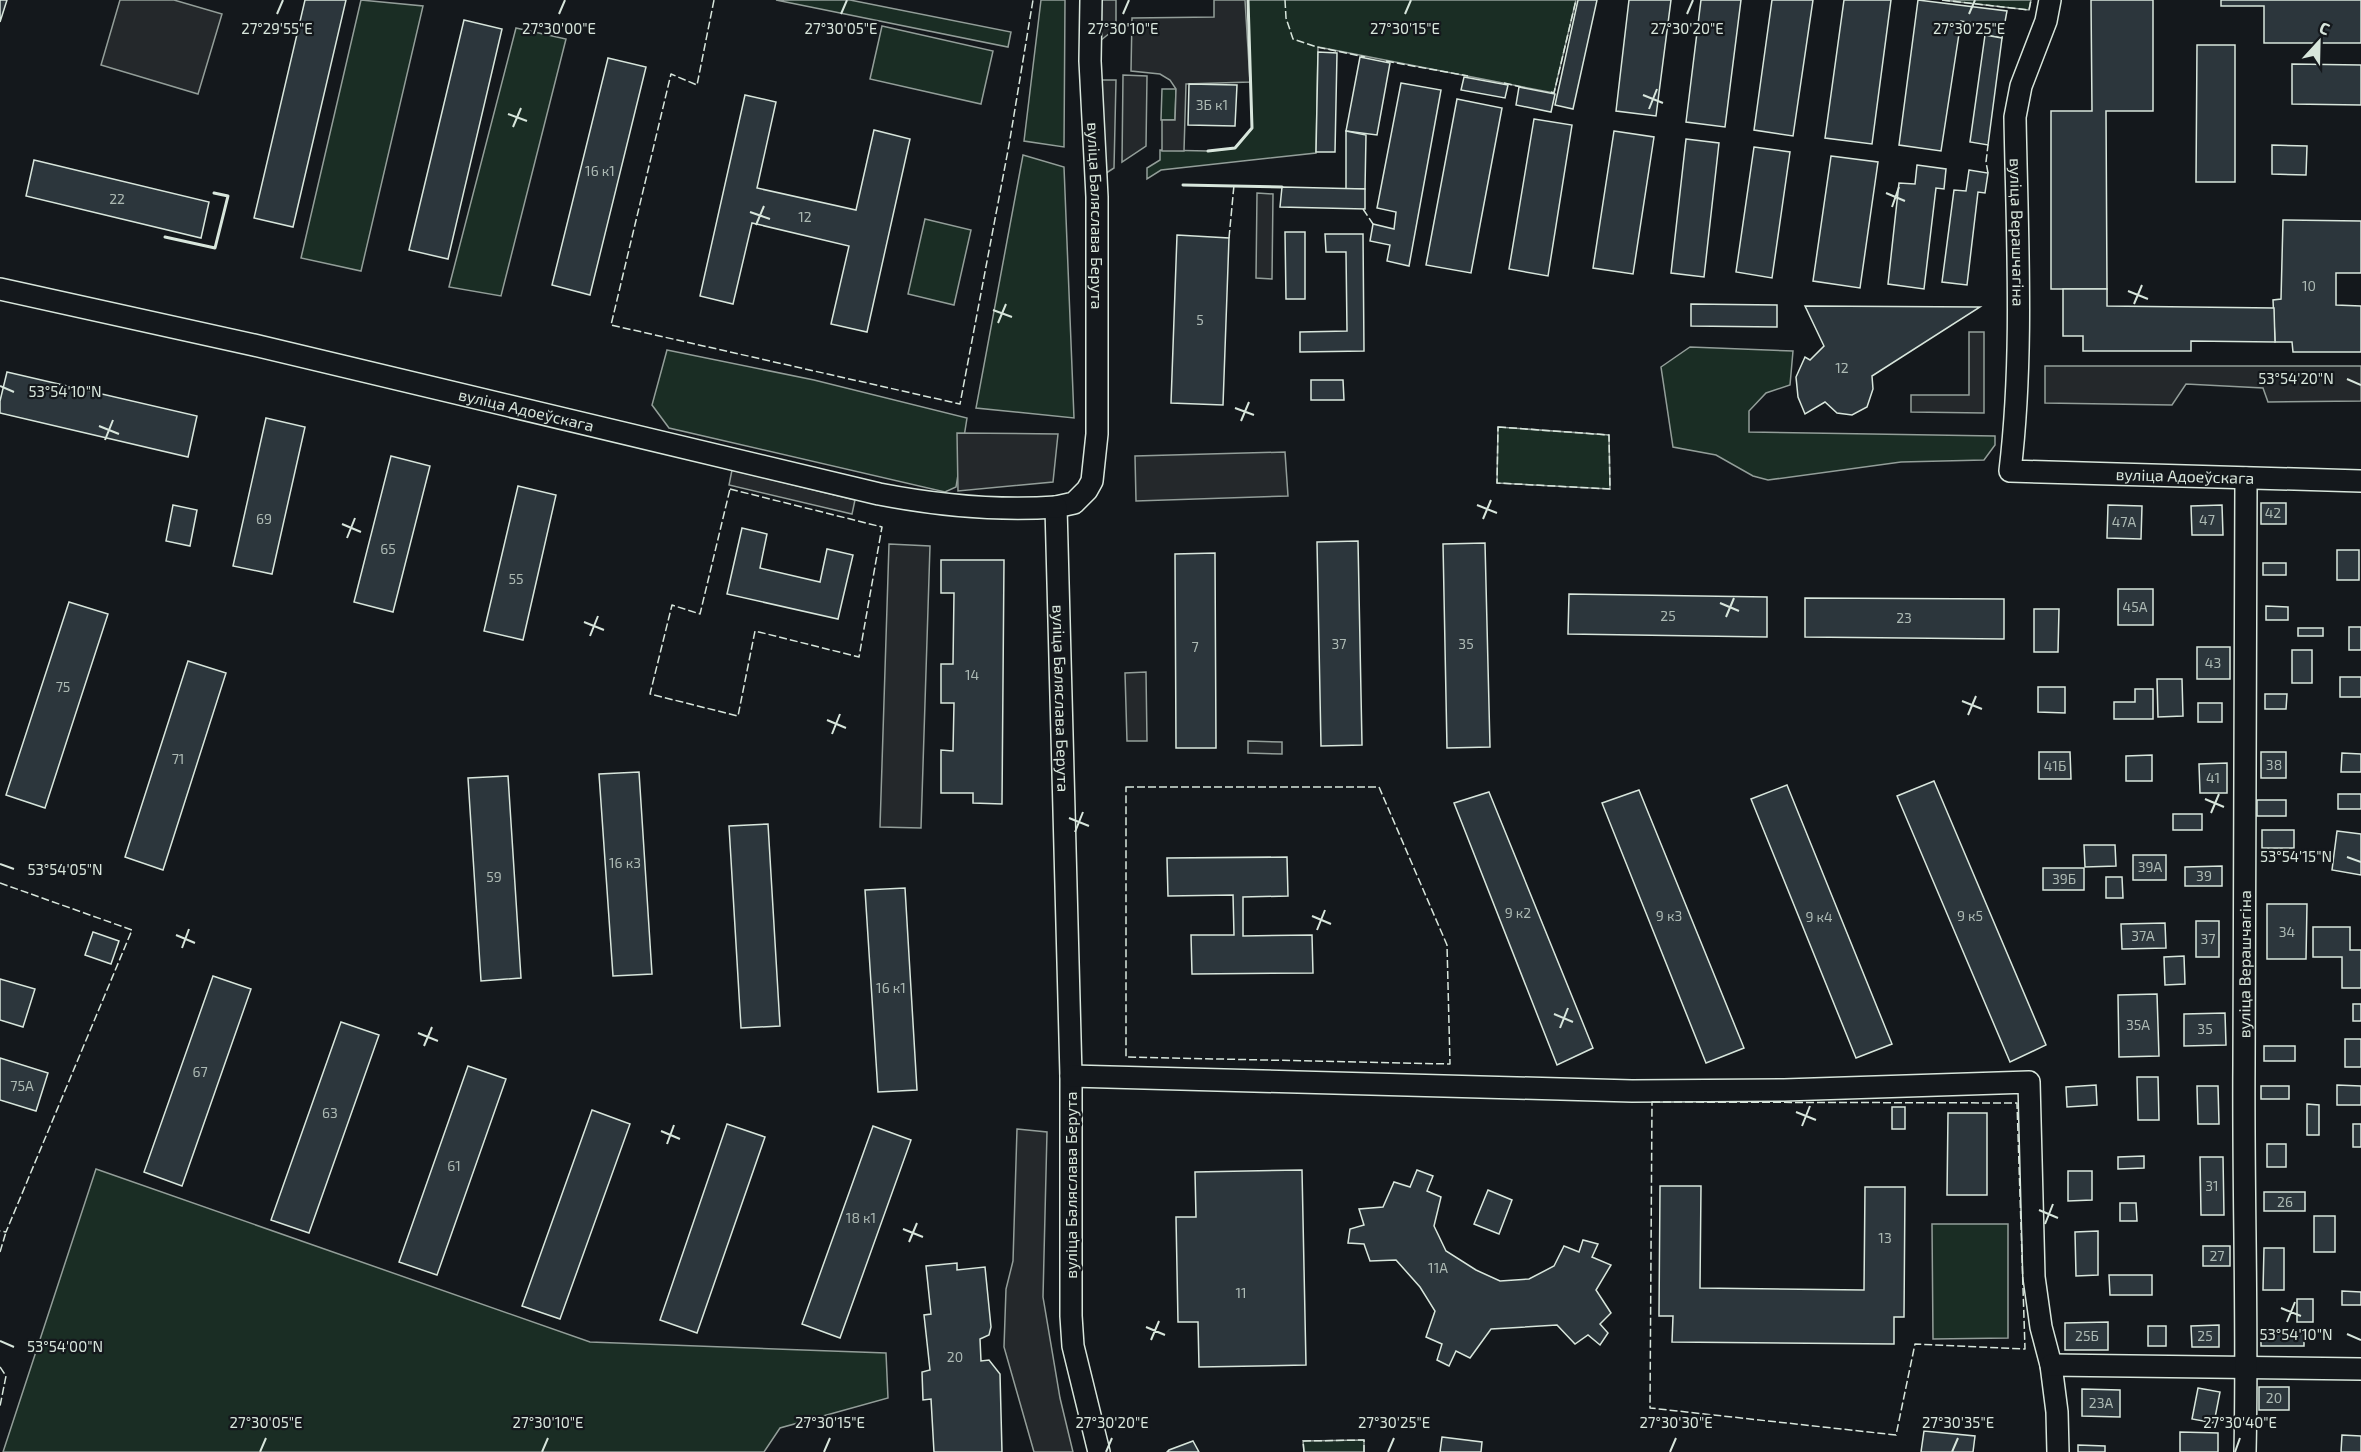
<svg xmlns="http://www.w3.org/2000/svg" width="2361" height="1452" font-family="'Exo 2',sans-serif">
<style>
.green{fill:#1a2d24;stroke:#939e99;stroke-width:1.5}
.parking{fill:#24282b;stroke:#939e99;stroke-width:1.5}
.building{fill:#2c363c;stroke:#d8e6dc;stroke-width:1.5}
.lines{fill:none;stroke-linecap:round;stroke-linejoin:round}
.minor-casing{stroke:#d8e6dc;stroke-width:24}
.minor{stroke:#14181c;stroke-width:21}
.fence{stroke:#d8e6dc;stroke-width:1.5;stroke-dasharray:8 3;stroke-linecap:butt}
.wall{stroke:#d8e6dc;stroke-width:3}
.ticks{fill:none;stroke:#d8e6dc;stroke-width:2}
.labels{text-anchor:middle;stroke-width:4.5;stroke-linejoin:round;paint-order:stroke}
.number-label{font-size:14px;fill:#adbab4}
.street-label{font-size:16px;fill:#d8e6dc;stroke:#14181c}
.ticks-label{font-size:15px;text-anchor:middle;fill:#d8e6dc;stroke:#14181c;stroke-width:4.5;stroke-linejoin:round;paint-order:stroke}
</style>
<rect width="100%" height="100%" fill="#14181c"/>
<g class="green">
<path d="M361,0L423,6L361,271L301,258Z"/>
<path d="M776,0H850L1011,32L1008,47Z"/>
<path d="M1041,0H1065L1064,147L1024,141Z"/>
<path d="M1248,0H1576L1554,93L1318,47L1316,153L1161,170L1147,179V168L1160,160V150L1208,151L1235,148L1252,128Z"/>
<path d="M1942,0H2031L2029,10Z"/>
<path d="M882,26L993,51L981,104L870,79Z"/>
<path d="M516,28L566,39L501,296L449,287Z"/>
<path d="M1162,89H1176L1175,120H1161Z"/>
<path d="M1023,155L1064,167L1074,418L976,408Z"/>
<path d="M925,219L971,230L954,305L908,294Z"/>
<path d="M1690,347L1793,351L1790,385L1766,393L1749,411V432L1995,436V445L1984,460L1901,462L1768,480L1753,476L1716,455L1673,447L1661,367Z"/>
<path d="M667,350L814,380L967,418L956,487L945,492L669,428L652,405Z"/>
<path d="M1498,427L1609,435L1610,489L1497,483Z"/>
<path d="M96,1169L590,1342L886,1353L888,1398L780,1428L764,1452H3Z"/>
<path d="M1932,1224H2008V1338L1933,1339Z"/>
<path d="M1364,1440V1452H1304L1303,1441Z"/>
</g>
<g class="parking">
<path d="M120,0H174L222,14L198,94L101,65Z"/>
<path d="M1100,0H1116V28L1100,41Z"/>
<path d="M1214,0H1245L1250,82L1186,84L1184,151H1162V120H1175L1176,89L1170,80L1160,74L1131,71L1132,18L1214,17Z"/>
<path d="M1123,75L1147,76L1146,146L1122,162Z"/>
<path d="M1098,80H1116L1114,168L1097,179Z"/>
<path d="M1257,193L1273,194L1272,279L1256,278Z"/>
<path d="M1969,332H1984V413L1911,412V395H1969Z"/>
<path d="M2045,366H2361V401L2268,402L2263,388L2186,384L2172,405L2045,403Z"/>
<path d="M957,433L1058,434L1053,482L958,491Z"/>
<path d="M1285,452L1288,496L1136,501L1135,456Z"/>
<path d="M732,470L855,500L852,514L729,485Z"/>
<path d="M889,544L930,546L921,828L880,827Z"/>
<path d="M1146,672L1147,741H1127L1125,673Z"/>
<path d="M1248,741L1282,742V754L1248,753Z"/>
<path d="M1017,1129L1047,1132L1043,1297L1060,1398L1073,1452H1034L1004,1347L1006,1289L1013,1261Z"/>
</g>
<g class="building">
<path d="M0,0H7L0,22Z"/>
<path d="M305,0H346L293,227L254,218Z"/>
<path d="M1578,0H1597L1573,109L1555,105Z"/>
<path d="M1629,0H1671L1656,116L1616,111Z"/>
<path d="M1701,0H1741L1725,127L1686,122Z"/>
<path d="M1772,0H1813L1793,136L1754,130Z"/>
<path d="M1844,0H1891L1872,144L1825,138Z"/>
<path d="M1918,0L2007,11L2002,38L1985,35L1987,25L1961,21L1941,151L1899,145Z"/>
<path d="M2091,0H2153V111H2106L2107,289H2051V111H2092Z"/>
<path d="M2221,0H2361V43H2264V6H2221Z"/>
<path d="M464,20L502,29L448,259L409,250Z"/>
<path d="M1985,35L2002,38L1988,145L1970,142Z"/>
<path d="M2197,45H2235V182H2196Z"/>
<path d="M1318,52L1337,53L1335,152H1316Z"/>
<path d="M1360,57L1390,63L1377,135L1346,131Z"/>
<path d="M608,58L646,67L590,295L552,285Z"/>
<path d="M2292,64L2361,65V105L2292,104Z"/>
<path d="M1464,77L1508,85L1505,98L1461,90Z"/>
<path d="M1401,83L1441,90L1409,266L1387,261L1390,245L1370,241L1373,224L1394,229L1396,212L1377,208Z"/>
<path d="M1189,84L1237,85L1235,126L1188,125Z"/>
<path d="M1519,87L1555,94L1551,112L1516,105Z"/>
<path d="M745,95L776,102L757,188L856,210L874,130L910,139L867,332L831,324L849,246L752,223L733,304L700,296Z"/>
<path d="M1457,99L1502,108L1471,273L1426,265Z"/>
<path d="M1534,119L1572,125L1548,276L1509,269Z"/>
<path d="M1346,131L1366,135L1365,189H1346Z"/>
<path d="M1614,131L1654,137L1633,274L1593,268Z"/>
<path d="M1686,139L1719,143L1704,277L1671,273Z"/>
<path d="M2272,145L2307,146L2306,175L2272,174Z"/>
<path d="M1754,147L1790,152L1772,278L1736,272Z"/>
<path d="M1831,156L1878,162L1860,288L1813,281Z"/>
<path d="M34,160L209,202L201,238L26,196Z"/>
<path d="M1917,165L1946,169L1944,189L1936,188L1924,289L1888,284L1899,183L1915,184Z"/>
<path d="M1969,170L1988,173L1985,193L1978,192L1967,285L1942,282L1954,190L1966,191Z"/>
<path d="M1282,187L1365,189V209L1280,207Z"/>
<path d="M2283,220L2361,221V273H2336V305L2361,306V352H2293L2292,342H2275L2273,300L2281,299Z"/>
<path d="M1285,232H1305V299H1286Z"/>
<path d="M1325,234H1363L1364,351L1300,352V332L1347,331L1346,252H1326Z"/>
<path d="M1177,235L1229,238L1223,405L1171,403Z"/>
<path d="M2063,289H2107V306L2274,308L2275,342L2191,341V351H2083V336H2063Z"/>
<path d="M1691,304L1777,305V327L1691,326Z"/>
<path d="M1805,306L1980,307L1872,376L1873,389L1867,407L1852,415L1837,413L1825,402L1805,414L1798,397L1796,377L1805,357L1810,360L1824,346Z"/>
<path d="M7,372L197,416L188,457L0,413V401Z"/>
<path d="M1311,380H1343L1344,400H1311Z"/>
<path d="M266,418L305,427L272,574L233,566Z"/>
<path d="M391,456L430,466L393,612L354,602Z"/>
<path d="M518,486L556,495L523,640L484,631Z"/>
<rect x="2261" y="503" width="25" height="21"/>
<path d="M173,505L197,510L190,546L166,541Z"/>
<path d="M2108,505L2142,506L2141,539L2107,538Z"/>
<path d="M2222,505L2223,535H2192L2191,506Z"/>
<path d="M742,528L767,534L760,568L820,582L827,549L853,555L838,619L727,594Z"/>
<path d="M1358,541L1362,745L1321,746L1317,542Z"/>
<path d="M1485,543L1490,747L1447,748L1443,544Z"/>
<rect x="2337" y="550" width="22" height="30"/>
<path d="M1215,553L1216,748H1176L1175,554Z"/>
<path d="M941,560H1004L1002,804L973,803V793H941V750L953,751L954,703H941V664H953L954,593H941Z"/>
<rect x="2263" y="563" width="23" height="12"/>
<rect x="2118" y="589" width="35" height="36"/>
<path d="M1569,594L1767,597V637L1568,634Z"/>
<path d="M1805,598L2004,599V639L1805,637Z"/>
<path d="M69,602L108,614L45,808L6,795Z"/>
<path d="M2266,606L2288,607V620H2266Z"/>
<path d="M2034,609H2059L2058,652H2034Z"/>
<rect x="2349" y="627" width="12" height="23"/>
<rect x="2298" y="628" width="25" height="8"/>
<rect x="2197" y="647" width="33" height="32"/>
<rect x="2292" y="650" width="20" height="33"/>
<path d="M188,661L226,673L163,870L125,857Z"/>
<rect x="2340" y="677" width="21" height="20"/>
<path d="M2157,679H2182L2183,716L2158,717Z"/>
<path d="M2038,687H2065V713L2038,712Z"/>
<path d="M2135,689H2153V719H2114V702H2135Z"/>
<path d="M2265,694H2287L2286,709H2265Z"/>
<rect x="2198" y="703" width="24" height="19"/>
<path d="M2039,752H2070L2071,779H2039Z"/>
<rect x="2261" y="752" width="25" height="26"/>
<path d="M2342,753L2361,754V772H2341Z"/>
<path d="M2152,755V781H2126V756Z"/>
<path d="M2227,763V793H2200L2199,764Z"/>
<path d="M639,772L652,974L613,976L599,774Z"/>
<path d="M508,776L521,978L481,981L468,778Z"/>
<path d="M1934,781L2046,1045L2010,1062L1897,796Z"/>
<path d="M1787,785L1892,1044L1856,1058L1751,799Z"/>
<path d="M1639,790L1744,1048L1706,1063L1602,803Z"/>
<path d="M1489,792L1593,1048L1557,1065L1454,803Z"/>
<rect x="2338" y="794" width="23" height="15"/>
<rect x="2257" y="800" width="29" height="16"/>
<rect x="2173" y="814" width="29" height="16"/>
<path d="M768,824L780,1026L741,1028L729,826Z"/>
<rect x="2262" y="830" width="32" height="18"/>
<path d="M2337,831L2361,834V875L2332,870Z"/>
<path d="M2084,845H2115L2116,866L2085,867Z"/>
<rect x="2133" y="855" width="33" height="25"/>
<path d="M1287,857L1288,896L1243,897V936L1312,935L1313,973L1192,974L1191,935H1234L1233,895L1168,896L1167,858Z"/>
<path d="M2222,866V886H2185V867Z"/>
<rect x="2043" y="868" width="41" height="22"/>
<path d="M2106,877H2122L2123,898H2106Z"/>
<path d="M905,888L917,1090L878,1092L865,890Z"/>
<path d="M2267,904H2307L2306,959H2267Z"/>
<rect x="2196" y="921" width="23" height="36"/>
<path d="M2165,923L2166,948L2122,949L2121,924Z"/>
<path d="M2313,927H2350V950H2361V988H2342V957H2313Z"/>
<path d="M93,932L119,941L111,964L85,955Z"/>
<path d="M2184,956L2185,984L2165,985L2164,957Z"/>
<path d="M213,976L251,989L182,1186L144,1172Z"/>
<path d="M0,979L35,989L23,1027L0,1020Z"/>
<path d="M2157,994L2159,1056L2119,1057L2118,995Z"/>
<rect x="2353" y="1004" width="8" height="17"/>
<path d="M2225,1013L2226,1045L2184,1046V1014Z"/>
<path d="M341,1022L379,1035L309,1233L271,1220Z"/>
<rect x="2345" y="1039" width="16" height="28"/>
<rect x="2264" y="1046" width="31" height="15"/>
<path d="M0,1058L48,1073L36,1111L0,1100Z"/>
<path d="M468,1066L506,1079L437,1275L399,1262Z"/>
<path d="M2137,1077H2158L2159,1120H2138Z"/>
<path d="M2096,1085L2097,1105L2067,1107L2066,1087Z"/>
<path d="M2337,1085L2361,1086V1105H2337Z"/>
<path d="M2197,1086H2218L2219,1124H2198Z"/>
<rect x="2261" y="1086" width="28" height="13"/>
<path d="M2307,1104L2319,1105V1135H2307Z"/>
<rect x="1892" y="1107" width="13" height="22"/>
<path d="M592,1110L630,1124L560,1319L522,1306Z"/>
<path d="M1948,1113H1987V1195H1947Z"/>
<path d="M727,1124L765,1137L697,1333L660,1320Z"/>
<rect x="2353" y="1124" width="8" height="23"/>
<path d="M873,1126L911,1140L840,1338L802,1324Z"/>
<rect x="2267" y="1144" width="19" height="23"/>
<path d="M2144,1156V1168L2118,1169V1157Z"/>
<path d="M2200,1157H2223L2224,1215H2201Z"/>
<path d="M1302,1170L1306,1365L1199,1367L1198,1322H1178L1176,1217H1196L1195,1172Z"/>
<path d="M1417,1170L1433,1176L1427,1191L1441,1197L1434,1226L1446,1251L1476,1270L1500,1281L1529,1279L1554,1266L1564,1246L1579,1252L1583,1240L1598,1244L1592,1257L1611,1265L1596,1290L1611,1313L1600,1324L1608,1333L1600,1345L1588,1335L1575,1344L1557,1325L1491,1329L1470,1358L1456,1351L1449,1366L1437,1360L1442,1344L1426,1337L1435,1311L1420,1287L1396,1260L1370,1261L1364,1244L1348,1243L1350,1229L1364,1225L1359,1209L1383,1207L1394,1182L1410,1187Z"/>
<path d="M2068,1171H2092V1200L2068,1201Z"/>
<path d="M1660,1186H1701L1700,1288L1864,1290L1865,1187H1905L1904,1317H1894V1344L1672,1342L1673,1316H1659Z"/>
<path d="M1488,1190L1512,1200L1499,1234L1474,1224Z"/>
<rect x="2264" y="1192" width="41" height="19"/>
<path d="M2120,1203H2136L2137,1221H2120Z"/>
<rect x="2314" y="1216" width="21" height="36"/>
<path d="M2098,1231V1275L2076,1276L2075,1232Z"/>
<rect x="2203" y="1246" width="27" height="20"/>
<path d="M2264,1248H2284V1290H2263Z"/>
<path d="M957,1263V1270L985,1267L991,1327L989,1335L980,1339L981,1361L989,1360L1000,1374L1002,1452H934L931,1399L923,1400L922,1372L930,1370L924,1315L931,1314L926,1266Z"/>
<path d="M2109,1275H2152V1295H2110Z"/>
<path d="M2342,1291L2361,1292V1305H2342Z"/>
<rect x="2297" y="1299" width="16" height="23"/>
<path d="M2108,1322V1350H2065V1323Z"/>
<path d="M2219,1325V1347H2192L2191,1326Z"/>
<rect x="2148" y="1326" width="18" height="20"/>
<rect x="2261" y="1333" width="43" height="13"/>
<rect x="2259" y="1387" width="30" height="23"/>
<path d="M2198,1388L2220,1392L2214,1423L2192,1419Z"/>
<path d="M2082,1389L2120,1390V1417L2082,1416Z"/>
<path d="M1924,1431L1975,1436L1973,1452H1921Z"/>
<path d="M2180,1432L2218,1433V1452H2180Z"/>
<path d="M2342,1435L2361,1436V1452H2341Z"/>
<path d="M1442,1437L1482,1442L1481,1452H1440Z"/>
<path d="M1193,1441L1199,1452H1167L1169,1450Z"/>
<path d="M2078,1445L2105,1446V1452H2078Z"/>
</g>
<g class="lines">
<g class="minor-casing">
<g id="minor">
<path id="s1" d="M1091,0L1090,61L1097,197V434L1092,481L1087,490L1074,503L1056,507L1071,1076V1316L1073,1346L1099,1452"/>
<path id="s2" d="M2050,0L2046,21L2021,86L2015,117C2017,234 2024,354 2010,471L2361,481"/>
<path id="s3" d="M0,289L254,345L879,494C936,505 999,511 1056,507"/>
<path d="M1071,1076L1632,1091L1784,1090L2029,1082L2034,1277L2041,1327L2051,1365L2057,1412L2058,1452"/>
<path d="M2051,1365L2361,1369"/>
<path id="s4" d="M2245,1452C2248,1323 2243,1194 2244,1065C2245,870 2247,674 2246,478"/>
</g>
</g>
<use href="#minor" class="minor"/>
<g class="fence">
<path d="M714,0L697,85L671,74L611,325L960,404L1009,145L1033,0"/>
<path d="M1285,0L1286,18L1293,39L1317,47L1365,57"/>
<path d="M1942,0L2029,10L2031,0"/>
<path d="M1386,61L1468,76"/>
<path d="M1504,83L1521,87"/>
<path d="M1551,92L1554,93L1576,0"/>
<path d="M1988,173L1986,162L1988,145"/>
<path d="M1363,209L1373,224"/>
<path d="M1229,238L1234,185"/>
<path d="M1498,427L1609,435L1610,489L1497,483Z"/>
<path d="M730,489L882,527L859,657L755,631L738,716L650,694L672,605L700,614Z"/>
<path d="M1126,787H1379L1447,945L1450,1064L1126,1057Z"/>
<path d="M0,883L132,930L6,1232L0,1231"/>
<path d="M1652,1102L2017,1103L2025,1349L1915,1344L1896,1435L1650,1408Z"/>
<path d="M0,1252L6,1232"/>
<path d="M0,1367L6,1376L0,1406"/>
<path d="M1304,1452L1303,1441L1364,1440V1452"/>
</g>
<g class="wall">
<path d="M1208,151L1235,148L1252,128L1248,0"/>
<path d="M1183,185L1282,187"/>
<path d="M165,237L215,248L228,196L214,193"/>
</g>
</g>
<path class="ticks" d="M277,14L283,0M559,14L565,0M841,14L847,0M1123,14L1129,0M1405,14L1411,0M1687,14L1693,0M1969,14L1975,0M1643,95L1663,103M1649,109L1657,89M508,114L527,121M513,127L521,108M1886,193L1905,201M1892,207L1899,187M750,212L770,219M756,225L764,206M2128,291L2148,299M2134,304L2142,285M993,310L1012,317M998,323L1006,304M2347,379L2361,385M0,386L14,392M1235,408L1254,415M1241,421L1249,402M99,426L119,434M105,440L113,420M1477,505L1497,513M1483,519L1491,500M342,524L361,532M347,538L355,518M1720,603L1739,611M1726,617L1734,598M584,622L604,630M590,636L598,616M1962,701L1982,709M1968,715L1976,696M827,720L846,728M832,734L840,714M2205,799L2224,807M2211,813L2219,794M1069,818L1089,826M1075,832L1083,812M2347,857L2361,862M0,864L14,869M1312,916L1331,924M1317,930L1325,910M176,935L195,943M182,948L189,929M1554,1014L1573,1022M1560,1028L1568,1008M418,1033L438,1041M424,1046L432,1027M1796,1112L1816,1120M1802,1126L1810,1106M661,1131L680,1139M667,1144L674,1125M2039,1210L2058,1218M2045,1224L2053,1204M903,1229L923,1237M909,1242L917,1223M2281,1308L2301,1316M2287,1322L2295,1302M1146,1327L1165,1335M2347,1334L2361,1340M1151,1340L1159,1321M0,1341L14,1347M260,1452L266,1438M542,1452L548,1438M824,1452L830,1438M1106,1452L1112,1438M1388,1452L1394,1438M1670,1452L1676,1438M1952,1452L1958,1438M2235,1452L2240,1438"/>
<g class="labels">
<g class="number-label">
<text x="1212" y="110">3Б к1</text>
<text x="600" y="176">16 к1</text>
<text x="117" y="204">22</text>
<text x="805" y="222">12</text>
<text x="2309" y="291">10</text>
<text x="1200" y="325">5</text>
<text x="1842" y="373">12</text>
<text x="2273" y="518">42</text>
<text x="264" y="524">69</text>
<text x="2207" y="525">47</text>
<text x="2124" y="527">47А</text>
<text x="388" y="554">65</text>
<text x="516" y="584">55</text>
<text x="2135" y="612">45А</text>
<text x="1668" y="621">25</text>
<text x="1904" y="623">23</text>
<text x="1339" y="649">37</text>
<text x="1466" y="649">35</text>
<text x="1195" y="652">7</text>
<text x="2213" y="668">43</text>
<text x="972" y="680">14</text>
<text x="63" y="692">75</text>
<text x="178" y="764">71</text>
<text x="2274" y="770">38</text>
<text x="2055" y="771">41Б</text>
<text x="2213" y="783">41</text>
<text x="625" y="868">16 к3</text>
<text x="2150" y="872">39А</text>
<text x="2204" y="881">39</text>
<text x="494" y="882">59</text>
<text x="2064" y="884">39Б</text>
<text x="1518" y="918">9 к2</text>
<text x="1669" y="921">9 к3</text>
<text x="1970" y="921">9 к5</text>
<text x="1819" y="922">9 к4</text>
<text x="2287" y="937">34</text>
<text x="2143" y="941">37А</text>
<text x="2208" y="944">37</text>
<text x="891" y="993">16 к1</text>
<text x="2138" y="1030">35А</text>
<text x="2205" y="1034">35</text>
<text x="200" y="1077">67</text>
<text x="22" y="1091">75А</text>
<text x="330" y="1118">63</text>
<text x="454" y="1171">61</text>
<text x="2212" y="1191">31</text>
<text x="2285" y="1207">26</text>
<text x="861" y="1223">18 к1</text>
<text x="1885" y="1243">13</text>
<text x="2217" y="1261">27</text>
<text x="1438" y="1273">11А</text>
<text x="1241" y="1298">11</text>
<text x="2087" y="1341">25Б</text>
<text x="2205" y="1341">25</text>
<text x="955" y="1362">20</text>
<text x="2274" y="1403">20</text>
<text x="2101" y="1408">23А</text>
</g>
<g class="street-label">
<text dy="6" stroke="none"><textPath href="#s1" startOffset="216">вуліца Баляслава Берута</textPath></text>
<text dy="6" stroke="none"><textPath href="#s2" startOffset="238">вуліца Верашчагіна</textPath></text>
<text dy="6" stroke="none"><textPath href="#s3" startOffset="540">вуліца Адоеўскага</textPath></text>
<text dy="6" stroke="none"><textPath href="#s2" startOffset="652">вуліца Адоеўскага</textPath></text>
<text dy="6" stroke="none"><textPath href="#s1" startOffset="720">вуліца Баляслава Берута</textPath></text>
<text dy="6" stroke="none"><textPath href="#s4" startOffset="488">вуліца Верашчагіна</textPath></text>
<text transform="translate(1071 1185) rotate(-90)" y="6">вуліца Баляслава Берута</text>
</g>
</g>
<g class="ticks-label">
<text x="559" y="34">27°30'00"E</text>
<text x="277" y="34">27°29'55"E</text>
<text x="841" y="34">27°30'05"E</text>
<text x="1123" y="34">27°30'10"E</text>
<text x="1405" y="34">27°30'15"E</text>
<text x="1687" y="34">27°30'20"E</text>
<text x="1969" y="34">27°30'25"E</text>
<text x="2296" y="384">53°54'20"N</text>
<text x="65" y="397">53°54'10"N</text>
<text x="2296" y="862">53°54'15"N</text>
<text x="65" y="875">53°54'05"N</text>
<text x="2296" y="1340">53°54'10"N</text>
<text x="65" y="1352">53°54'00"N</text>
<text x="266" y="1428">27°30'05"E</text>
<text x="548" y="1428">27°30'10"E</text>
<text x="830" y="1428">27°30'15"E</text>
<text x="1112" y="1428">27°30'20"E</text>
<text x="1394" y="1428">27°30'25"E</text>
<text x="1676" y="1428">27°30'30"E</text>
<text x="1958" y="1428">27°30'35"E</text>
<text x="2240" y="1428">27°30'40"E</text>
</g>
<g transform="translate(2319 42) rotate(22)" stroke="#14181c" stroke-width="4.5" paint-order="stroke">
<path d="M0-4.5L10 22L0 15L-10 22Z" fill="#d8e6dc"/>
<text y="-9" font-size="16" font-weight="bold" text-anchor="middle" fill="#d8e6dc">С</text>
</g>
</svg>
